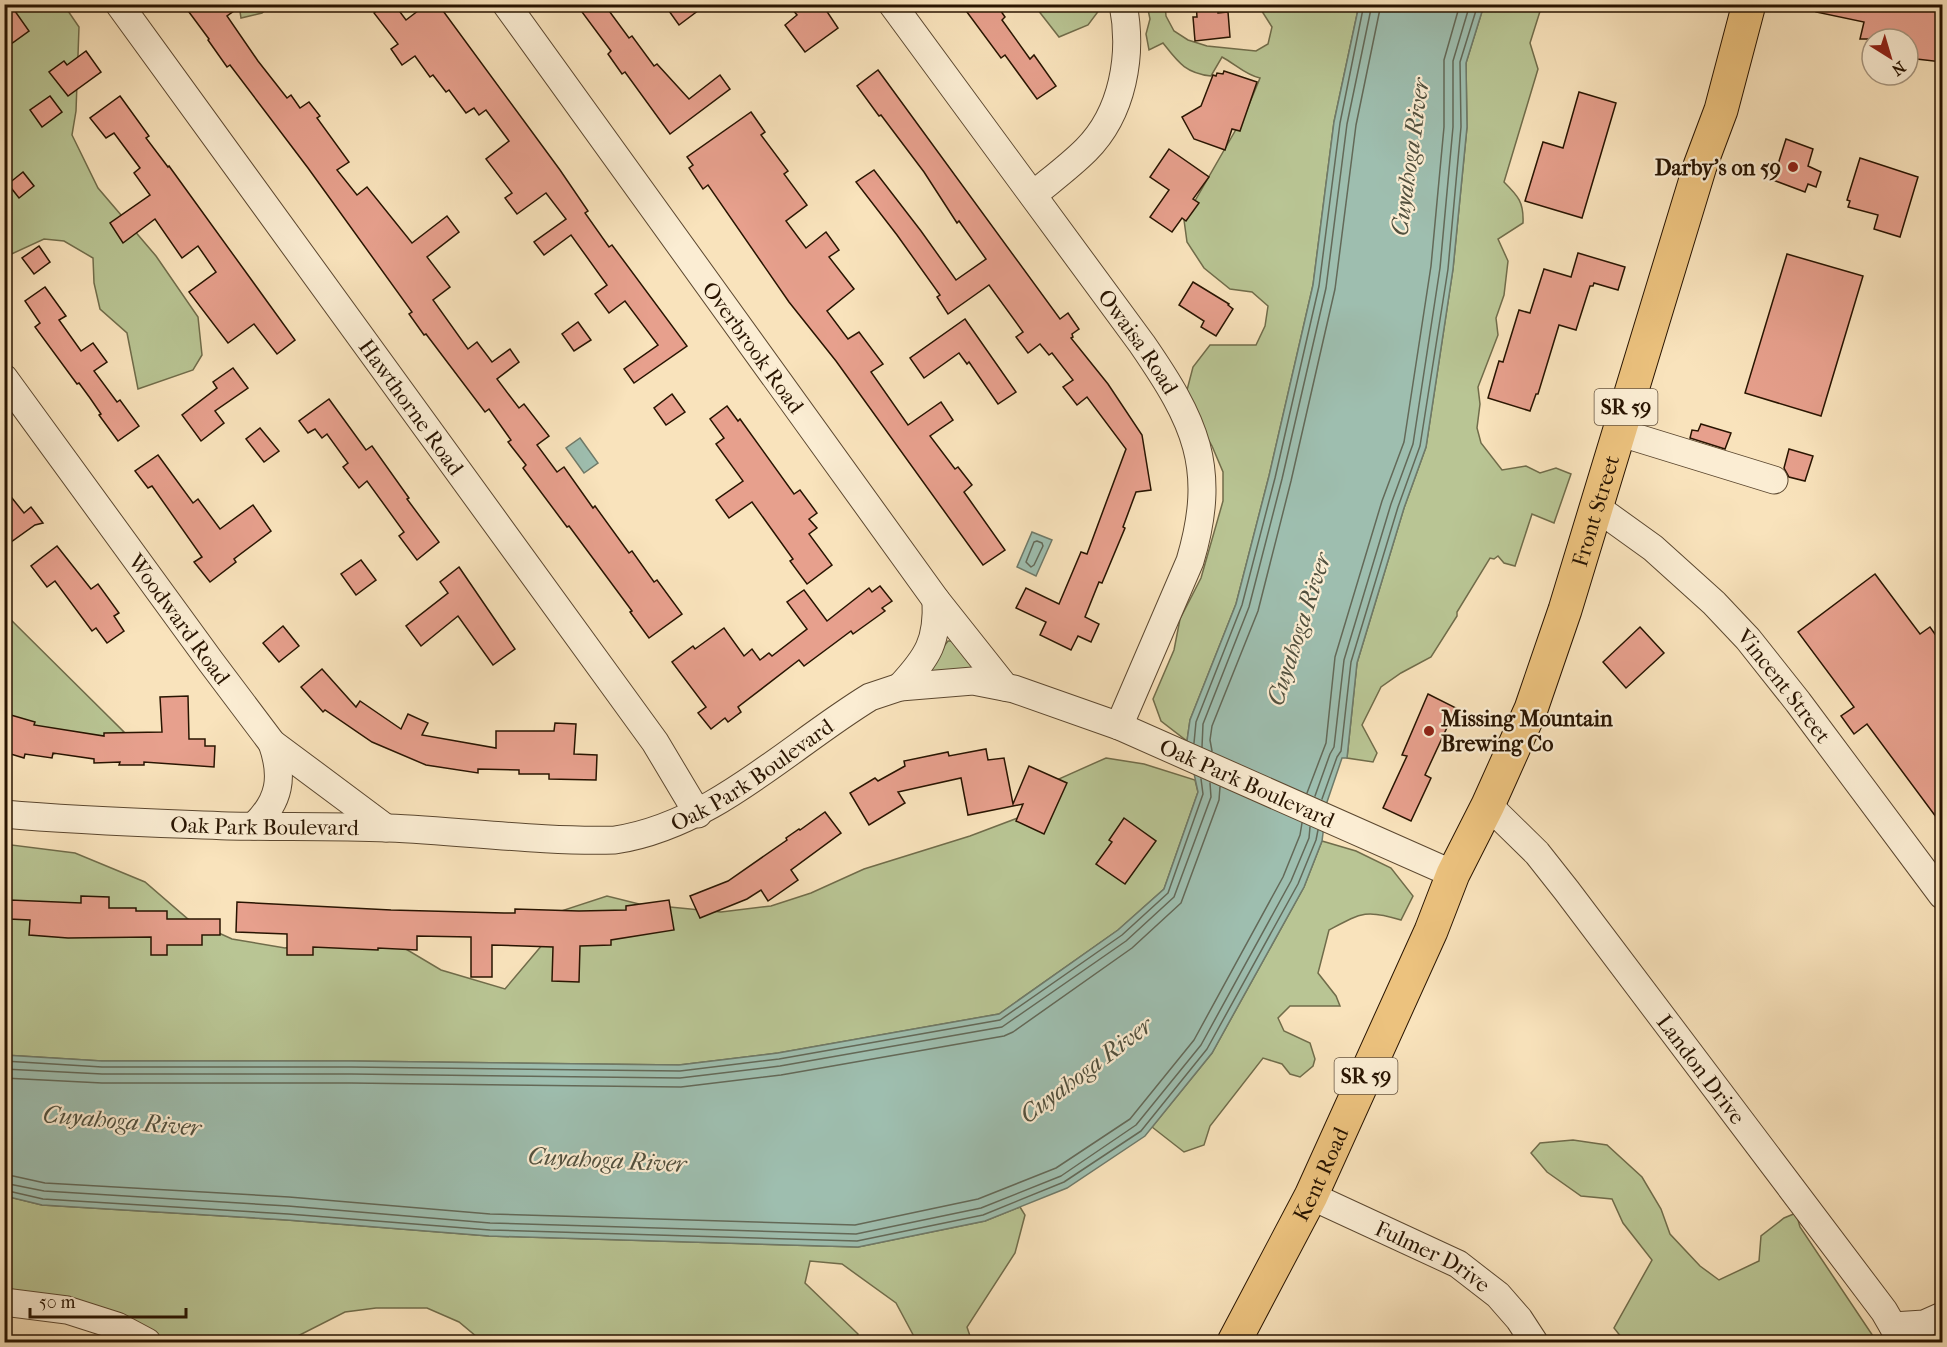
<svg xmlns="http://www.w3.org/2000/svg" width="1947" height="1347" font-family="'IM FELL French Canon',serif">
<style>
.green{fill:#b9c594;stroke:#706c4a;stroke-width:1.5}
.water{fill:#9ebeaf;stroke:#6f7a69;stroke-width:1.5}
.lines{fill:none;stroke-linecap:round;stroke-linejoin:round}
.shore{stroke:#636958;stroke-width:1.5}
.building{fill:#e7a08d;stroke:#281401;stroke-width:1.5}
.minor-casing{stroke:#5c4830;stroke-width:29}
.major-casing{stroke:#281401;stroke-width:35}
.minor{stroke:#fbedd3;stroke-width:27}
.major{stroke:#ecc27e;stroke-width:33}
.poi-dot{fill:#8f2418;stroke:#fbedd3;stroke-width:2}
.labels{text-anchor:middle;stroke-width:4.5;stroke-linejoin:round;paint-order:stroke}
.shield{fill:#fbedd3;stroke:#675540;stroke-width:1.5}
.shield-label{font-size:21px;font-weight:bold;fill:#281401}
.poi-label{font-size:22px;font-weight:bold;fill:#281401;stroke:#fbedd3;text-anchor:end}
.street-label{font-size:22px;fill:#281401;stroke:#fbedd3}
.water-label{font-size:24px;font-style:italic;fill:#51503e;stroke:#fbedd3}
</style>
<rect width="100%" height="100%" fill="#f9e3bc"/>
<filter id="stains"><feTurbulence type="fractalNoise" baseFrequency=".00333" numOctaves="4"/><feColorMatrix values="0 0 0 0 .2 0 0 0 0 .09 0 0 0 0 .02 0 0 0 .5 -.17"/></filter>
<radialGradient id="worn" r=".72"><stop offset=".6" stop-color="#630" stop-opacity="0"/><stop offset="1" stop-color="#630" stop-opacity=".3"/></radialGradient>
<g class="green">
<path d="M4,5H64L79,27L76,111L72,135L98,188L156,256L198,317L202,355L193,370L138,389L127,333L100,309L94,283L93,258L64,241L44,239L5,257Z"/>
<path d="M239,5H271L262,13L241,18Z"/>
<path d="M1034,5H1103L1088,25L1059,37Z"/>
<path d="M1147,5H1165L1166,16L1174,31L1188,40L1207,46L1256,51L1268,44L1272,27L1258,5H1359L1334,122L1313,285L1269,476L1236,604L1190,720L1187,741L1161,721L1153,699L1174,650L1180,619L1201,578L1223,501V472L1212,446L1195,416L1187,390L1193,367L1210,345H1256L1265,326L1268,306L1252,292L1230,289L1204,268L1187,242L1184,220L1246,112L1260,78C1247,76 1235,64 1222,57L1211,76C1185,73 1178,62 1163,43L1149,50L1146,34L1150,19Z"/>
<path d="M1484,5H1542L1530,43L1538,69L1504,182C1518,196 1524,202 1523,223L1498,239L1508,261L1504,295L1496,318L1498,335L1478,387L1480,404L1477,428L1481,443L1502,470L1526,466L1540,473L1556,468L1571,474L1554,523L1532,514L1515,566L1504,563L1498,556L1494,559L1490,558L1457,612V616L1431,657L1401,673L1381,687L1362,725L1377,753L1373,762L1347,758L1357,663L1404,508L1426,447L1453,269L1467,127L1466,63Z"/>
<path d="M4,613L124,732L51,755L5,734Z"/>
<path d="M948,641H955L976,669L930,674L927,668Z"/>
<path d="M1106,758L1144,764L1195,780L1198,792L1164,889L1118,930L999,1014L778,1053L679,1065L351,1061H102L5,1055L4,844L75,853L145,882L188,919L232,939L285,948L327,939L379,933L441,970L505,989L548,938L561,911L607,896L639,904L721,912L771,906L811,893L864,869L970,836L1023,816L1052,782Z"/>
<path d="M1322,841L1356,851L1391,868L1413,896L1401,920C1366,909 1361,913 1329,930L1318,973L1336,996L1340,1006H1290L1278,1018L1284,1031L1310,1043L1315,1059L1313,1066L1300,1077L1290,1074L1282,1064L1263,1058L1210,1126L1204,1145L1184,1152L1152,1127L1212,1053L1304,887Z"/>
<path d="M1573,1140L1607,1145L1642,1177L1661,1209L1670,1234L1700,1266L1719,1280L1759,1261L1761,1236L1784,1218L1796,1213L1800,1227L1877,1342H1625L1614,1328L1652,1260L1623,1223L1612,1199L1581,1196L1547,1172L1531,1153L1540,1143Z"/>
<path d="M5,1196L42,1205L287,1220L489,1236L858,1247L985,1221L1020,1207L1025,1215L1015,1253L967,1327L972,1342H917L896,1303L842,1264L810,1261L805,1283L858,1334L857,1342H483L459,1322L427,1308H376L345,1312L286,1342H165L151,1334L5,1293Z"/>
</g>
<g class="water">
<path d="M1359,5H1484L1466,63L1467,127L1453,269L1426,447L1404,508L1357,663L1347,758H1342L1327,802L1322,841L1304,887L1212,1053L1145,1136L1067,1188L985,1221L858,1247L489,1236L287,1220L42,1205L5,1196L4,1055L102,1061H351L679,1065L778,1053L999,1014L1118,930L1164,889L1198,792L1187,741L1190,720L1236,604L1269,476L1313,285L1334,122Z"/>
<path d="M580,438L598,463L584,473L566,448Z"/>
<path d="M1032,532L1052,540L1036,576L1017,567Z"/>
</g>
<g class="lines">
<g class="shore">
<path d="M1037,541L1042,543L1043,546L1034,565L1031,567L1026,562L1034,542Z"/>
<path d="M1194,743L1196,722L1242,605L1275,478L1319,286L1340,123L1364,4"/>
<path d="M1202,747L1203,724L1249,607L1282,479L1326,288L1347,124L1372,4"/>
<path d="M1212,751L1210,740L1212,726L1258,611L1291,481L1335,289L1356,125L1381,4"/>
<path d="M1307,793L1326,743L1335,657L1382,501L1404,442L1431,266L1444,127V60L1460,4"/>
<path d="M1315,796L1330,754L1334,747L1344,660L1391,504L1413,444L1440,268L1453,127V61L1470,4"/>
<path d="M1322,799L1337,757L1341,751L1351,662L1398,507L1420,446L1448,269L1461,127L1460,62L1478,4"/>
<path d="M4,1061L102,1067H351L680,1071L779,1059L1000,1020L1122,935L1168,893L1203,794L1201,779"/>
<path d="M4,1069L102,1074H351L680,1078L780,1066L1002,1027L1126,941L1174,897L1211,797L1210,783"/>
<path d="M4,1078L102,1083H351L681,1087L781,1075L1004,1036L1013,1032L1132,948L1181,903L1219,800L1220,787"/>
<path d="M4,1174L45,1183L289,1197L490,1214L855,1225L978,1199L1056,1168L1130,1119L1194,1040L1283,877L1300,835L1302,823"/>
<path d="M4,1183L44,1191L288,1206L490,1223L856,1234L981,1208L1061,1176L1136,1125L1201,1045L1291,881L1309,838L1310,827"/>
<path d="M4,1190L43,1199L288,1214L490,1230L857,1241L983,1215L1064,1182L1141,1131L1207,1049L1298,884L1316,840L1318,830"/>
</g>
</g>
<g class="building">
<path d="M4,4H10L29,31L4,49Z"/>
<path d="M183,4H244L227,16L258,61L287,98L291,95L300,108L309,102L320,116L317,118L349,162L337,170L357,195L367,187L412,243L447,216L459,232L427,257L450,287L433,300L468,349L477,342L492,362L510,349L519,362L497,379L519,408L524,404L549,436L537,445L557,472L564,467L593,508L595,506L629,553L632,551L654,582L657,580L682,614L649,638L630,612L632,611L569,526L567,527L523,468L526,465L508,442L511,440L489,409L485,412L426,334L424,335L409,314L412,312L308,168L230,65L227,67L208,40L209,39Z"/>
<path d="M386,4H394L406,20L427,4H438L560,170L588,211L585,213L609,247L612,245L687,346L634,383L624,369L658,345L625,301L609,313L595,294L607,285L571,235L544,255L534,242L566,219L546,193L517,214L505,198L512,193L486,159L509,141L486,110L479,115L474,108L466,113L449,90L446,92L433,75L430,77L415,56L402,65L391,49L398,44L374,13Z"/>
<path d="M592,4H604L629,38L632,36L654,66L657,64L689,99L720,75L730,89L670,134L625,72L622,74L608,54L611,51L582,12Z"/>
<path d="M664,4H707L679,25Z"/>
<path d="M788,4H822L838,28L805,52L785,25L797,15Z"/>
<path d="M961,4H996L1005,17L1002,20L1030,59L1034,55L1056,86L1037,99L1005,55L1001,58Z"/>
<path d="M1196,4H1217L1218,13L1228,12L1230,37L1195,41L1193,17H1197Z"/>
<path d="M1817,4H1942V62L1908,58V39H1860L1864,22L1816,12Z"/>
<path d="M86,51L101,72L68,96L49,72L64,61L67,65Z"/>
<path d="M878,70L1060,319L1068,313L1079,329L1072,334L1073,337L1071,338L1108,384L1142,435L1151,490L1136,492L1123,527L1125,528L1102,583L1099,582L1085,617L1099,624L1091,642L1078,636L1071,650L1040,635L1046,622L1016,608L1026,588L1059,604L1081,552L1087,554L1126,449L1087,397L1077,405L1063,387L1073,380L1052,353L1049,355L1040,344L1028,353L1016,337L1023,332L989,285L948,314L937,297L940,295L897,235L856,182L874,170L921,231L956,280L986,259L959,221L957,223L924,172L881,115L879,116L857,86Z"/>
<path d="M1224,71L1257,82L1240,131L1232,129L1225,150L1194,139L1182,117L1201,106L1213,75L1216,76L1217,73L1223,74Z"/>
<path d="M1579,92L1616,103L1582,218L1525,201L1543,142L1563,148Z"/>
<path d="M50,96L62,112L42,127L30,110Z"/>
<path d="M120,96L149,136L146,138L168,167L169,166L295,340L277,354L254,324L228,343L189,292L216,272L198,246L182,258L155,219L123,243L110,223L150,195L134,173L140,168L114,133L106,138L90,118Z"/>
<path d="M751,112L765,132L761,135L788,171L784,174L807,205L786,221L806,248L826,232L839,250L829,257L854,289L827,311L848,339L859,332L883,364L871,372L908,425L941,402L953,420L930,436L955,469L958,467L972,485L964,492L1005,550L983,565L836,361L789,302L708,185L703,189L689,168L693,165L687,157Z"/>
<path d="M1786,139L1813,149L1808,166L1821,172L1816,187L1808,184L1805,192L1773,180Z"/>
<path d="M1169,149L1209,177L1193,199L1199,203L1186,221L1182,218L1172,232L1150,217L1169,190L1150,177Z"/>
<path d="M1860,158L1918,177L1900,237L1874,229L1878,215L1848,207L1850,201L1847,200Z"/>
<path d="M23,172L34,186L19,198L8,184Z"/>
<path d="M39,246L50,262L34,274L22,258Z"/>
<path d="M1578,253L1625,267L1618,290L1594,283L1593,286H1590L1576,330L1559,325L1538,394H1536L1530,411L1488,398L1499,361L1503,362L1519,310L1530,313L1544,269L1571,277Z"/>
<path d="M1787,254L1863,276L1821,416L1745,393Z"/>
<path d="M1193,282L1229,304L1228,305L1233,309L1216,336L1201,327L1204,321L1179,305Z"/>
<path d="M45,287L66,316L59,320L81,351L93,343L107,362L94,371L117,402L120,400L139,426L118,441L99,415L101,414L90,398L79,383L77,384L35,327L40,323L25,301Z"/>
<path d="M965,319L1016,392L998,404L969,362L967,364L959,353L924,378L910,358Z"/>
<path d="M578,322L591,340L574,351L562,334Z"/>
<path d="M233,368L248,388L215,411L224,423L201,441L182,415L217,388L213,382Z"/>
<path d="M672,394L685,412L666,425L654,408Z"/>
<path d="M329,399L366,450L372,446L409,498L407,499L439,542L417,560L399,536L404,532L367,481L359,488L343,467L348,463L327,434L322,438L315,429L308,433L299,421Z"/>
<path d="M727,406L738,421L740,419L794,494L800,490L817,513L809,519L817,528L809,534L832,565L807,584L790,561L793,559L752,502L729,518L716,500L743,481L716,444L724,438L710,419Z"/>
<path d="M1701,424L1731,433L1725,449L1690,438L1692,430L1698,431Z"/>
<path d="M260,428L279,451L264,462L246,439Z"/>
<path d="M1789,449L1813,456L1805,481L1789,477L1784,468Z"/>
<path d="M158,455L193,503L198,499L220,529L253,505L271,531L234,559L236,562L210,582L194,562L202,557L152,486L148,488L135,471Z"/>
<path d="M4,488L24,513L31,507L43,523L35,525L4,547Z"/>
<path d="M57,546L91,589L98,584L119,613L114,616L124,631L107,643L96,628L92,631L55,581L47,587L31,566Z"/>
<path d="M361,560L376,580L356,595L341,574Z"/>
<path d="M459,567L515,649L493,665L458,616L421,646L406,626L448,593L440,582Z"/>
<path d="M1875,574L1920,634L1930,627L1942,644V825L1867,724L1854,734L1841,716L1854,707L1798,632Z"/>
<path d="M880,586L892,601L882,608L885,611L853,634L851,631L804,666L799,660L738,707L741,712L728,722L725,718L711,729L698,713L706,707L672,662L693,646L695,649L724,628L744,656L752,649L760,660L769,653L772,656L807,629L787,602L804,590L827,621L869,588L872,592Z"/>
<path d="M283,626L299,646L279,662L263,643Z"/>
<path d="M1640,627L1664,653L1626,688L1603,662Z"/>
<path d="M322,669L356,707L360,701L401,729L408,714L428,723L422,735L496,748V731H554L555,723L576,724L574,754L597,755L596,780L549,779V774H519V770L478,769V773L426,765L372,742L325,710L323,712L301,687Z"/>
<path d="M1428,694L1456,708L1425,775L1431,778L1411,821L1383,808L1407,756L1402,755Z"/>
<path d="M188,696L189,739H205V746H215L214,767L144,762V765H119L120,762L94,763V759L53,753L52,758L25,754L24,758L4,752V713L35,722L34,725L104,736V733L162,732L160,697Z"/>
<path d="M986,749L988,760L1004,758L1013,804L1029,766L1067,783L1044,834L1016,821L1023,804L968,815L961,778L898,792L905,803L869,825L850,793L875,778L878,781L905,766L904,761L948,752L949,756Z"/>
<path d="M825,812L841,833L791,870L798,880L768,901L761,890L747,899L700,918L690,896L728,881L787,840L786,838L799,829L800,830Z"/>
<path d="M1124,818L1156,841L1125,884L1096,864L1112,842L1109,840Z"/>
<path d="M81,896L109,897V908H136V911H167V919H220V935H202V945H167V955H151V937L68,938L29,935L30,920L9,919L10,900L81,903Z"/>
<path d="M669,900L674,930L611,940V945L580,946L579,982L552,981L553,947L492,945V977H471V937L417,936V950L378,948V950L313,947V955H287V934L236,932L237,902L391,910L504,913H515V909L579,911L626,910V906Z"/>
</g>
<g class="lines">
<g class="minor-casing">
<g id="minor">
<path id="s1" d="M119,4L655,742L698,814"/>
<path id="s2" d="M506,4L936,600L1005,687"/>
<path id="s3" d="M892,4L1142,344C1195,421 1218,467 1190,561L1119,726"/>
<path d="M1033,195C1051,180 1070,166 1086,150C1123,113 1133,55 1123,4"/>
<path id="s4" d="M4,378L211,662L272,743L386,828"/>
<path d="M1618,432L1774,480"/>
<path id="s5" d="M1596,507L1653,548L1714,603L1748,639L1798,702L1942,895"/>
<path d="M900,687C928,657 938,641 936,600"/>
<path id="s6" d="M1488,805L1537,853L1567,891L1884,1311L1902,1342"/>
<path id="s7" d="M4,814C79,821 153,823 228,826C281,827 334,826 388,828C464,831 539,842 615,840C713,825 788,747 870,697L900,687L973,681L1014,689L1119,726L1453,874"/>
<path d="M254,826C280,801 284,777 272,743"/>
<path id="s8" d="M1311,1196L1458,1264L1498,1295L1519,1319L1534,1342"/>
<path d="M4,1302L67,1310L117,1326L147,1342"/>
<path d="M1893,1326L1924,1324L1942,1316"/>
</g>
</g>
<g class="major-casing">
<g id="major">
<path id="s9" d="M1234,1342L1311,1196L1431,931L1453,874L1488,805L1531,709L1565,610L1700,166L1721,110L1749,4"/>
</g>
</g>
<use href="#minor" class="minor"/>
<use href="#major" class="major"/>
</g>
<g class="poi-dot">
<circle cx="1793" cy="167" r="6"/>
<circle cx="1429" cy="731" r="6"/>
</g>
<g class="labels">
<g class="shield">
<rect x="1594.5" y="389" width="63" height="36" rx="4.5"/>
<rect x="1334.5" y="1058" width="63" height="36" rx="4.5"/>
</g>
<g class="shield-label">
<text x="1626" y="414">SR 59</text>
<text x="1366" y="1083">SR 59</text>
</g>
<g class="poi-label">
<text x="1781" y="175">Darby's on 59</text>
<text x="1441" y="726" text-anchor="start">Missing Mountain<tspan x="1441" dy="25">Brewing Co</tspan></text>
</g>
<g class="street-label">
<text dy="8" stroke="none"><textPath href="#s3" startOffset="418">Owaisa Road</textPath></text>
<text dy="8" stroke="none"><textPath href="#s2" startOffset="423">Overbrook Road</textPath></text>
<text dy="8" stroke="none"><textPath href="#s1" startOffset="498">Hawthorne Road</textPath></text>
<text dy="8" stroke="none"><textPath href="#s9" startOffset="908">Front Street</textPath></text>
<text dy="8" stroke="none"><textPath href="#s4" startOffset="298">Woodward Road</textPath></text>
<text dy="8" stroke="none"><textPath href="#s5" startOffset="261">Vincent Street</textPath></text>
<text dy="8" stroke="none"><textPath href="#s7" startOffset="765">Oak Park Boulevard</textPath></text>
<text dy="8" stroke="none"><textPath href="#s7" startOffset="1305">Oak Park Boulevard</textPath></text>
<text dy="8" stroke="none"><textPath href="#s7" startOffset="261">Oak Park Boulevard</textPath></text>
<text dy="8" stroke="none"><textPath href="#s6" startOffset="340">Landon Drive</textPath></text>
<text dy="8" stroke="none"><textPath href="#s9" startOffset="189">Kent Road</textPath></text>
<text dy="8" stroke="none"><textPath href="#s8" startOffset="136">Fulmer Drive</textPath></text>
</g>
<g class="water-label">
<text transform="translate(1410 157) rotate(-82)" y="8">Cuyahoga River</text>
<text transform="translate(1299 629) rotate(-72)" y="8">Cuyahoga River</text>
<text transform="translate(1086 1070) rotate(-37)" y="8">Cuyahoga River</text>
<text transform="translate(122 1121) rotate(5)" y="8">Cuyahoga River</text>
<text transform="translate(607 1160) rotate(3)" y="8">Cuyahoga River</text>
</g>
</g>
<rect width="1947" height="1347" fill="none" stroke="#f9e3bc" stroke-width="24"/>
<rect x="6" y="6" width="1935" height="1335" fill="none" stroke="#281401" stroke-width="3"/>
<rect x="12" y="12" width="1923" height="1323" fill="none" stroke="#281401" stroke-width="1.5"/>
<g transform="translate(1890 57) rotate(143)"><circle r="28" fill="#fbedd3" stroke="#a7967f" stroke-width="1.5"/>
<path d="M0-4.5L10 22L0 15L-10 22Z" fill="#8f2418"/>
<text y="-9" font-size="16" font-weight="bold" text-anchor="middle" fill="#281401">N</text>
</g>
<path d="M30 1308v9h156v-9" fill="none" stroke="#281401" stroke-width="3"/>
<text x="39" y="1308" font-size="18" fill="#281401" stroke="#fbedd3" stroke-width="4.5" paint-order="stroke">50 m</text>
<rect width="100%" height="100%" filter="url(#stains)"/>
<rect width="100%" height="100%" fill="url(#worn)"/>
</svg>
